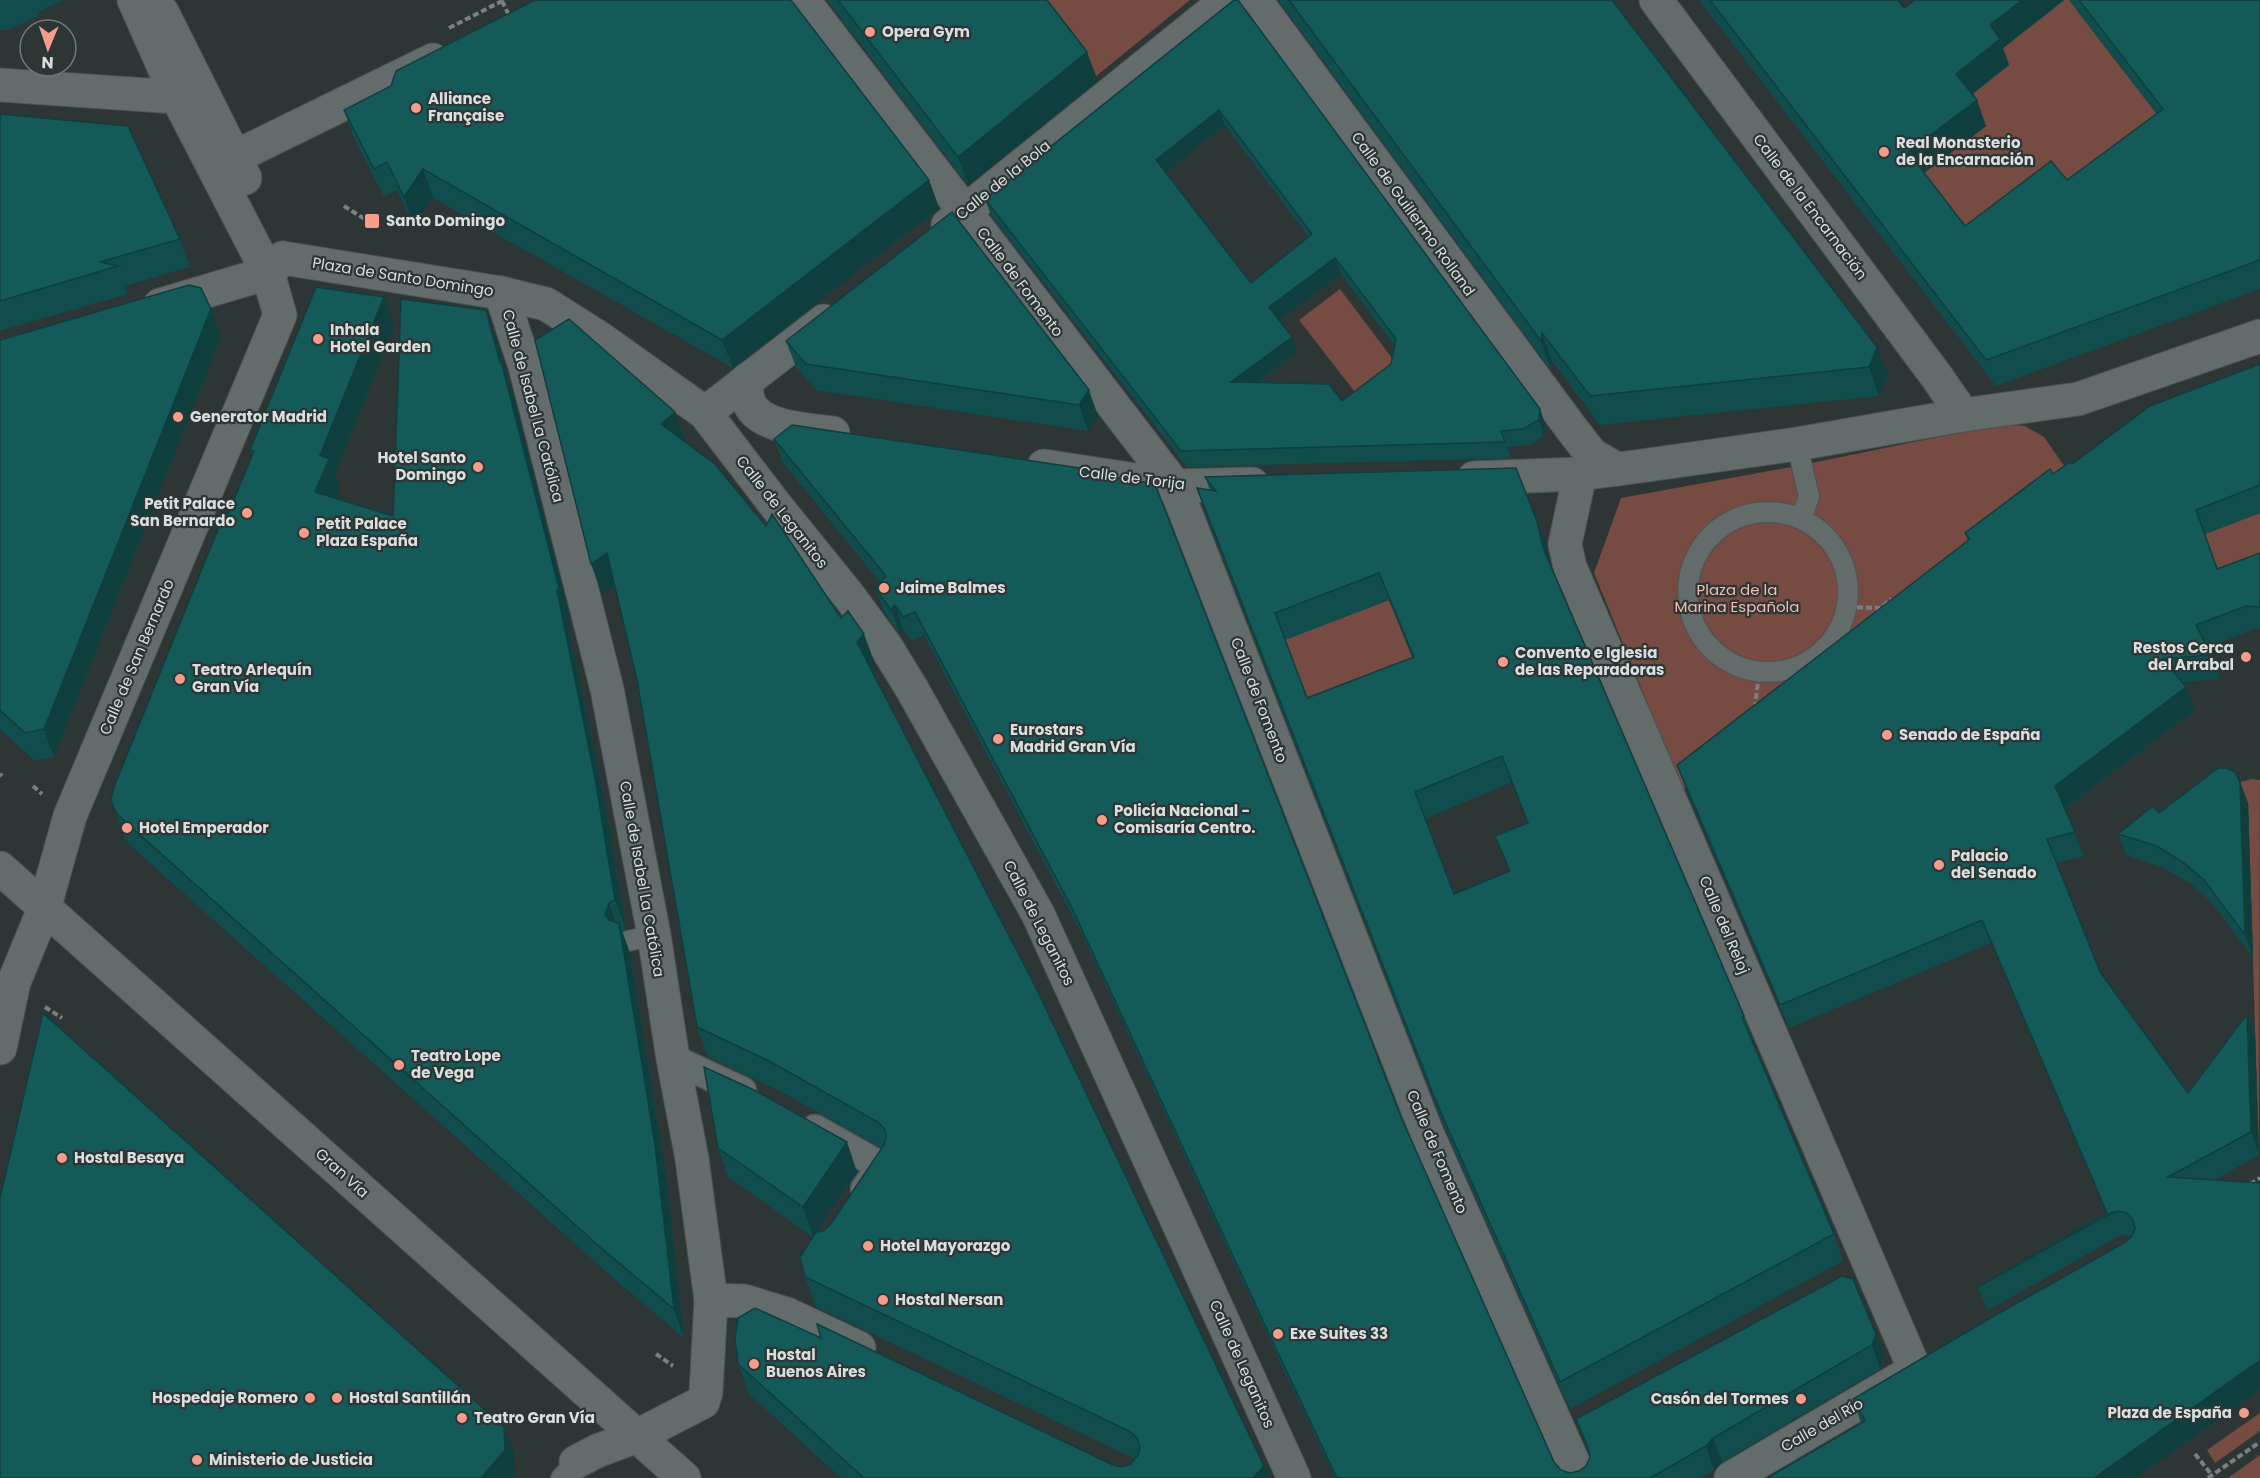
<svg xmlns="http://www.w3.org/2000/svg" width="2260" height="1478" font-family="Poppins,sans-serif">
<style>
.green{fill:#754b42}
.lines{fill:none;stroke-linecap:round;stroke-linejoin:round}
.service-casing{stroke:#4c5352;stroke-width:22}
.pedestrian-casing{stroke:#4c5352;stroke-width:31}
.minor-casing{stroke:#4c5352;stroke-width:35}
.tertiary-casing{stroke:#4c5352;stroke-width:35}
.path{stroke:#798080;stroke-width:4;stroke-dasharray:6 3;stroke-linecap:butt}
.service{stroke:#636c6b;stroke-width:20}
.pedestrian{stroke:#636c6b;stroke-width:28}
.minor{stroke:#636c6b;stroke-width:33}
.tertiary{stroke:#636c6b;stroke-width:33}
.wall{fill:#114d4d;fill-rule:evenodd}
.shaded-wall{fill:#0e3f3e}
.building{fill:#145a59;stroke:#0e3f3e;stroke-width:1.5;fill-rule:evenodd}
.poi-dot{fill:#f49d8b;stroke:#2d3535;stroke-width:2}
.labels{text-anchor:middle;stroke-width:4.5;stroke-linejoin:round;paint-order:stroke}
.poi-label{font-size:15px;font-weight:bold;fill:#d9dede;stroke:#2d3535;text-anchor:start}
.street-label{font-size:15px;fill:#d9dede;stroke:#2d3535}
.park-label{font-size:15px;fill:#f4bcaf;stroke:#2d3535}
</style>
<rect width="100%" height="100%" fill="#2d3535"/>
<g class="green">
<path d="M1021,0H1190L1095,77Z"/>
<path d="M2064,0H2086L2078,12L2173,135L1974,252L1917,178L1986,126L1965,100L1999,51Z"/>
<path d="M1340,289L1401,370L1361,400L1299,320Z"/>
<path d="M2001,424L2025,426L2044,437L2072,477L1978,563L1683,790L1594,573L1621,498L1802,465Z"/>
<path d="M2260,513V580L2226,593L2205,534Z"/>
<path d="M1389,600L1423,684L1317,725L1284,640Z"/>
<path d="M2252,779L2260,780L2259,1155L2248,803L2236,783Z"/>
<path d="M2260,1413V1431L2215,1463L2207,1450Z"/>
<path d="M2260,1455V1478H2228Z"/>
</g>
<g class="lines">
<g class="service-casing">
<g id="service">
<path d="M1797,444L1809,497L1801,518"/>
<circle cx="1768" cy="592" r="80"/>
<path d="M628,941L654,935"/>
<path d="M561,1478L576,1462"/>
</g>
</g>
<g class="pedestrian-casing">
<g id="pedestrian">
<path d="M673,1059L742,1091"/>
<path d="M815,1129L881,1166L865,1189"/>
</g>
</g>
<g class="minor-casing">
<g id="minor">
<path d="M803,0L1175,486L1427,1133L1580,1478"/>
<path d="M1255,0L1571,428L1592,455L1617,469"/>
<path d="M1656,0L1937,377L1963,415"/>
<path d="M162,12L245,178"/>
<path d="M0,85L177,97L194,102"/>
<path d="M235,157L433,60"/>
<path d="M948,225L1227,0"/>
<path d="M283,258L501,293L546,304L601,339L705,413L777,507L849,596L885,645L912,689L1038,914L1294,1478"/>
<path d="M501,293L525,366L607,689L654,935L673,1059L692,1159L711,1300L706,1392L703,1402L637,1436L597,1451L576,1462"/>
<path d="M160,305L268,273L283,258"/>
<path d="M748,379C748,384 746,389 747,394C750,429 807,429 833,433"/>
<path d="M705,413L824,321"/>
<path d="M1044,466L1175,486L1252,484"/>
<path d="M1580,474L1565,544L1570,567L1915,1370L1731,1478"/>
<path d="M1474,478L1580,474L1641,466L1797,444L1963,415L2078,399L2260,336"/>
<path d="M44,909L70,816L280,315L268,273L177,97L134,0"/>
<path d="M711,1300L744,1301L787,1314L859,1348"/>
</g>
</g>
<g class="tertiary-casing">
<g id="tertiary">
<path d="M0,868L684,1478"/>
<path d="M0,1048L14,982L44,909"/>
</g>
</g>
<g class="path">
<path d="M502,1L510,17"/>
<path d="M449,28L504,0"/>
<path d="M344,206L371,223"/>
<path d="M1848,607L1880,608L1892,599"/>
<path d="M1755,708L1759,672"/>
<path d="M0,774L2,776"/>
<path d="M33,786L42,794"/>
<path d="M45,1007L62,1018"/>
<path d="M2250,1184L2260,1178"/>
<path d="M656,1354L673,1366"/>
<path d="M2195,1454L2212,1475"/>
<path d="M2208,1478L2260,1442"/>
</g>
<use href="#service" class="service"/>
<use href="#pedestrian" class="pedestrian"/>
<use href="#minor" class="minor"/>
<use href="#tertiary" class="tertiary"/>
</g>
<g class="wall">
<path d="M0,0H63L38,12L39,16L7,30H0Z"/>
<path d="M827,0H1047L1098,81L968,185Z"/>
<path d="M1234,0L1540,409L1545,425L1544,436L1529,445L1507,447L1511,458L1187,467L991,215L985,199ZM1225,125L1309,237L1251,283L1166,172ZM1341,274L1394,345L1391,364L1342,401L1257,383L1297,352L1292,337L1279,320Z"/>
<path d="M1278,0H1612L1877,347L1888,375L1879,396L1600,425L1552,361L1551,370Z"/>
<path d="M1699,0H1898L1904,8L1915,0H2064L2003,48L2009,65L1972,94L1986,126L1924,173L1965,226L2067,180L2157,114L2069,0H2260V289L1996,386Z"/>
<path d="M391,86L929,180L939,208L733,368L433,198L414,225L397,190L384,197L354,138L344,110Z"/>
<path d="M0,114L180,239L190,267L125,286L128,294L0,331Z"/>
<path d="M952,212L1098,416L1088,431L816,390L796,367L786,341Z"/>
<path d="M394,326L335,475L340,489L336,498L393,516L496,339L506,374L512,391L570,618L567,620L607,814L626,929L622,931L630,953L666,1175L684,1338L611,1276L130,845L125,839L114,809L225,521L252,456L250,450Z"/>
<path d="M221,337L54,757L35,761L0,729V340Z"/>
<path d="M2260,364V513L2205,534L2218,569L2260,553V630L2254,629L2208,648L2211,655L2220,679L2182,682L2186,687L2195,710L2065,809L2084,856L2056,863L2100,972L2188,1093L2247,1014L2255,1038L2259,1155L2215,1180L2260,1183V1390L2136,1478L1861,1423L1853,1399L2126,1242L2132,1236L2128,1235L2119,1236L1987,1311L1978,1287L2106,1213L1991,943L1789,1028L1686,789L1677,765L1968,541L1965,533L2053,474Z"/>
<path d="M774,439L1086,469L1401,1117L1554,1462L1561,1470L1570,1473L1579,1471L1586,1466L1590,1457L1589,1453L1576,1419L1842,1276L1884,1357L1880,1369L1722,1462L1714,1470L1700,1478H1335L1279,1360L1081,932L924,635L912,641L903,629L900,634L884,612L875,588L880,582L783,463Z"/>
<path d="M685,443L841,618L875,664L871,669L1269,1478H841L749,1394L738,1364L821,1338L1113,1465L1122,1467L1131,1464L1135,1459L816,1307L805,1277L813,1237L728,1177L718,1148L857,1172L816,1232L824,1231L830,1225L882,1148L780,1091L708,1057L697,1027L637,680L614,585L602,594Z"/>
<path d="M1205,477L1547,548L1551,566L1744,1016L1754,1043H1753L1834,1234L1843,1261L1570,1409L1444,1126L1206,515L1197,488L1210,490ZM1389,600L1413,658L1307,698L1285,640ZM1512,782L1528,823L1495,836L1509,872L1454,894L1425,819Z"/>
<path d="M2240,782L2248,803L2253,957L2211,902L2191,884L2164,868L2126,855L2118,834L2159,813Z"/>
</g>
<g class="shaded-wall">
<path d="M2022,0H2064L2003,48L2009,65L1965,100L1956,74L1990,25Z"/>
<path d="M1087,52L1098,81L968,185L958,157Z"/>
<path d="M1977,100L1986,126L1917,178L1908,152Z"/>
<path d="M1219,110L1225,125L1162,175L1156,160Z"/>
<path d="M423,169L433,198L414,225L404,197Z"/>
<path d="M929,180L939,208L733,368L722,340Z"/>
<path d="M1335,258L1341,274L1275,323L1269,307Z"/>
<path d="M384,297L394,326L335,475L340,489L325,521L315,492L320,455Z"/>
<path d="M211,309L221,337L54,757L44,729Z"/>
<path d="M486,310L496,339L506,374L512,391L570,618L567,620L607,814L626,929L615,900L500,362Z"/>
<path d="M1542,333L1552,361L1551,370L1541,341Z"/>
<path d="M1292,337L1297,352L1236,398L1231,382Z"/>
<path d="M1877,347L1888,375L1879,396L1869,367Z"/>
<path d="M1089,390L1098,416L1088,431L1079,405Z"/>
<path d="M1540,409L1545,425L1544,436L1539,420Z"/>
<path d="M675,412L686,442L661,424Z"/>
<path d="M1537,521L1547,548L1553,574L1543,548Z"/>
<path d="M607,553L618,583L602,594L591,564Z"/>
<path d="M895,605L903,629L900,634L891,610Z"/>
<path d="M864,634L875,664L868,672L857,642Z"/>
<path d="M2186,687L2195,710L2064,809L2055,786Z"/>
<path d="M2240,782L2248,803L2253,957L2245,935Z"/>
<path d="M609,903L619,933L616,943L605,914Z"/>
<path d="M619,923L630,953L666,1175L684,1338L674,1309Z"/>
<path d="M2247,1014L2255,1038L2259,1155L2251,1132Z"/>
<path d="M847,1142L857,1172L813,1237L803,1207Z"/>
<path d="M1876,1334L1884,1357L1880,1369L1872,1345Z"/>
<path d="M2260,1360V1390L2136,1478H2094Z"/>
<path d="M504,1427L514,1453L515,1475L512,1478H481Z"/>
<path d="M1713,1438L1722,1462L1714,1470L1706,1446Z"/>
<path d="M1264,1466L1269,1478H1253Z"/>
</g>
<g class="building">
<path d="M535,0H791L929,180L722,340L423,169L404,197L387,162L374,169L344,110L391,86L396,71Z"/>
<path d="M838,0H1047L1087,52L958,157Z"/>
<path d="M1234,0H1238L1540,409L1539,420L1523,429L1501,431L1505,442L1181,451L985,199ZM1219,110L1312,234L1251,283L1156,160ZM1335,258L1396,339L1391,364L1342,401L1329,384L1231,382L1292,337L1269,307Z"/>
<path d="M1289,0H1612L1877,347L1869,367L1590,396L1542,333L1541,341Z"/>
<path d="M1710,0H1898L1904,8L1915,0H2022L1990,25L2000,39L1956,74L1977,100L1908,152L1965,226L2051,161L2067,180L2163,109L2079,0H2260V260L1986,360Z"/>
<path d="M0,114L128,126L180,239L100,262L118,266L0,301Z"/>
<path d="M952,212L1089,390L1079,405L806,364L786,341Z"/>
<path d="M189,285L201,288L211,309L44,729L25,733L0,710V340Z"/>
<path d="M316,287L384,297L320,455L329,459L315,492L393,516L401,299L486,310L500,362L501,361L559,588L557,590L596,784L615,900L609,903L605,914L609,920L619,923L655,1145L674,1309L600,1247L119,816L114,809L111,799L114,787L216,534L222,520L225,521L254,451L250,450Z"/>
<path d="M569,319L675,412L661,424L715,464L766,526L772,514L841,618L848,611L864,634L857,642L1035,986L1264,1466L1253,1478H864L738,1364L735,1338L738,1318L755,1308L821,1338L817,1324L1113,1465L1122,1467L1131,1464L1138,1455L1140,1447L1137,1438L1129,1431L805,1277L800,1257L816,1232L824,1231L830,1225L884,1145L886,1137L885,1129L878,1122L769,1061L697,1027L637,680L607,553L591,564L535,340Z"/>
<path d="M2260,364V485L2196,510L2217,569L2260,553V607L2246,606L2196,625L2211,655L2163,659L2186,687L2055,786L2075,832L2047,839L2100,972L2188,1093L2247,1014L2251,1132L2168,1177L2260,1183V1360L2094,1478H1767L1865,1421L1853,1399L1994,1316L2126,1242L2132,1236L2135,1228L2133,1220L2127,1213L2119,1211L2111,1213L1978,1287L2107,1213L1982,920L1780,1005L1677,765L1970,539L1965,533L2050,469L2053,474L2070,462L2072,464L2150,406Z"/>
<path d="M792,425L1086,469V472L1155,484L1401,1117L1554,1462L1561,1470L1570,1473L1579,1471L1586,1466L1590,1457L1588,1447L1576,1419L1842,1276L1853,1279L1876,1334L1872,1345L1713,1438L1706,1446L1650,1478H1337L1270,1336L1072,908L915,612L903,617L895,605L891,610L875,588L886,576L774,439Z"/>
<path d="M1516,468L1537,521L1543,548L1744,1016L1742,1017L1834,1234L1560,1382L1435,1099L1197,488L1216,491L1205,477ZM1379,573L1414,657L1307,698L1275,613ZM1502,756L1528,823L1495,836L1510,871L1454,894L1415,792Z"/>
<path d="M2218,768H2227L2235,772L2240,782L2245,935L2204,880L2184,863L2157,846L2118,834L2153,806L2159,813Z"/>
<path d="M43,1013L504,1427L505,1450L481,1478H0V1198Z"/>
<path d="M704,1067L754,1090L847,1142L803,1207L718,1148Z"/>
</g>
<g class="poi-dot">
<circle cx="870" cy="32" r="6"/>
<circle cx="416" cy="108" r="6"/>
<circle cx="1884" cy="152" r="6"/>
<rect x="364" y="213" width="16" height="16" rx="3"/>
<circle cx="318" cy="339" r="6"/>
<circle cx="178" cy="417" r="6"/>
<circle cx="478" cy="467" r="6"/>
<circle cx="247" cy="513" r="6"/>
<circle cx="304" cy="533" r="6"/>
<circle cx="884" cy="588" r="6"/>
<circle cx="2246" cy="657" r="6"/>
<circle cx="1503" cy="662" r="6"/>
<circle cx="180" cy="679" r="6"/>
<circle cx="1887" cy="735" r="6"/>
<circle cx="998" cy="739" r="6"/>
<circle cx="1102" cy="820" r="6"/>
<circle cx="127" cy="828" r="6"/>
<circle cx="1939" cy="865" r="6"/>
<circle cx="399" cy="1065" r="6"/>
<circle cx="62" cy="1158" r="6"/>
<circle cx="868" cy="1246" r="6"/>
<circle cx="883" cy="1300" r="6"/>
<circle cx="1278" cy="1334" r="6"/>
<circle cx="754" cy="1364" r="6"/>
<circle cx="310" cy="1398" r="6"/>
<circle cx="337" cy="1398" r="6"/>
<circle cx="1801" cy="1399" r="6"/>
<circle cx="2244" cy="1413" r="6"/>
<circle cx="462" cy="1418" r="6"/>
<circle cx="197" cy="1460" r="6"/>
</g>
<g class="labels">
<g class="poi-label">
<text x="882" y="37">Opera Gym</text>
<text x="428" y="104">Alliance<tspan x="428" dy="17">Française</tspan></text>
<text x="1896" y="148">Real Monasterio<tspan x="1896" dy="17">de la Encarnación</tspan></text>
<text x="386" y="226">Santo Domingo</text>
<text x="330" y="335">Inhala<tspan x="330" dy="17">Hotel Garden</tspan></text>
<text x="190" y="422">Generator Madrid</text>
<text x="466" y="463" text-anchor="end">Hotel Santo<tspan x="466" dy="17">Domingo</tspan></text>
<text x="235" y="509" text-anchor="end">Petit Palace<tspan x="235" dy="17">San Bernardo</tspan></text>
<text x="316" y="529">Petit Palace<tspan x="316" dy="17">Plaza España</tspan></text>
<text x="896" y="593">Jaime Balmes</text>
<text x="2234" y="653" text-anchor="end">Restos Cerca<tspan x="2234" dy="17">del Arrabal</tspan></text>
<text x="1515" y="658">Convento e Iglesia<tspan x="1515" dy="17">de las Reparadoras</tspan></text>
<text x="192" y="675">Teatro Arlequín<tspan x="192" dy="17">Gran Vía</tspan></text>
<text x="1010" y="735">Eurostars<tspan x="1010" dy="17">Madrid Gran Vía</tspan></text>
<text x="1899" y="740">Senado de España</text>
<text x="1114" y="816">Policía Nacional -<tspan x="1114" dy="17">Comisaría Centro.</tspan></text>
<text x="139" y="833">Hotel Emperador</text>
<text x="1951" y="861">Palacio<tspan x="1951" dy="17">del Senado</tspan></text>
<text x="411" y="1061">Teatro Lope<tspan x="411" dy="17">de Vega</tspan></text>
<text x="74" y="1163">Hostal Besaya</text>
<text x="880" y="1251">Hotel Mayorazgo</text>
<text x="895" y="1305">Hostal Nersan</text>
<text x="1290" y="1339">Exe Suites 33</text>
<text x="766" y="1360">Hostal<tspan x="766" dy="17">Buenos Aires</tspan></text>
<text x="298" y="1403" text-anchor="end">Hospedaje Romero</text>
<text x="349" y="1403">Hostal Santillán</text>
<text x="1789" y="1404" text-anchor="end">Casón del Tormes</text>
<text x="2232" y="1418" text-anchor="end">Plaza de España</text>
<text x="474" y="1423">Teatro Gran Vía</text>
<text x="209" y="1465">Ministerio de Justicia</text>
</g>
<g class="street-label">
<text transform="translate(1003 180) rotate(-39)" y="5">Calle de la Bola</text>
<text transform="translate(1810 207) rotate(53)" y="5">Calle de la Encarnación</text>
<text transform="translate(1413 214) rotate(54)" y="5">Calle de Guillermo Rolland</text>
<text transform="translate(403 277) rotate(9)" y="5">Plaza de Santo Domingo</text>
<text transform="translate(1020 282) rotate(53)" y="5">Calle de Fomento</text>
<text transform="translate(533 406) rotate(75)" y="5">Calle de Isabel La Católica</text>
<text transform="translate(1132 478) rotate(7)" y="5">Calle de Torija</text>
<text transform="translate(782 512) rotate(52)" y="5">Calle de Leganitos</text>
<text transform="translate(137 657) rotate(-67)" y="5">Calle de San Bernardo</text>
<text transform="translate(1259 700) rotate(69)" y="5">Calle de Fomento</text>
<text transform="translate(642 879) rotate(80)" y="5">Calle de Isabel La Católica</text>
<text transform="translate(1039 923) rotate(63)" y="5">Calle de Leganitos</text>
<text transform="translate(1724 925) rotate(67)" y="5">Calle del Reloj</text>
<text transform="translate(1437 1152) rotate(67)" y="5">Calle de Fomento</text>
<text transform="translate(342 1173) rotate(42)" y="5">Gran Vía</text>
<text transform="translate(1242 1364) rotate(66)" y="5">Calle de Leganitos</text>
<text transform="translate(1822 1425) rotate(-30)" y="5">Calle del Río</text>
</g>
<g class="park-label">
<text x="1737" y="595">Plaza de la<tspan x="1737" dy="17">Marina Española</tspan></text>
</g>
</g>
<g transform="translate(48 48) rotate(182)"><circle r="28" fill="#2d3535" stroke="#727979" stroke-width="1.5"/>
<path d="M0-4.5L10 22L0 15L-10 22Z" fill="#f49d8b"/>
<text y="-9" font-size="16" font-weight="bold" text-anchor="middle" fill="#d9dede">N</text>
</g>
</svg>
